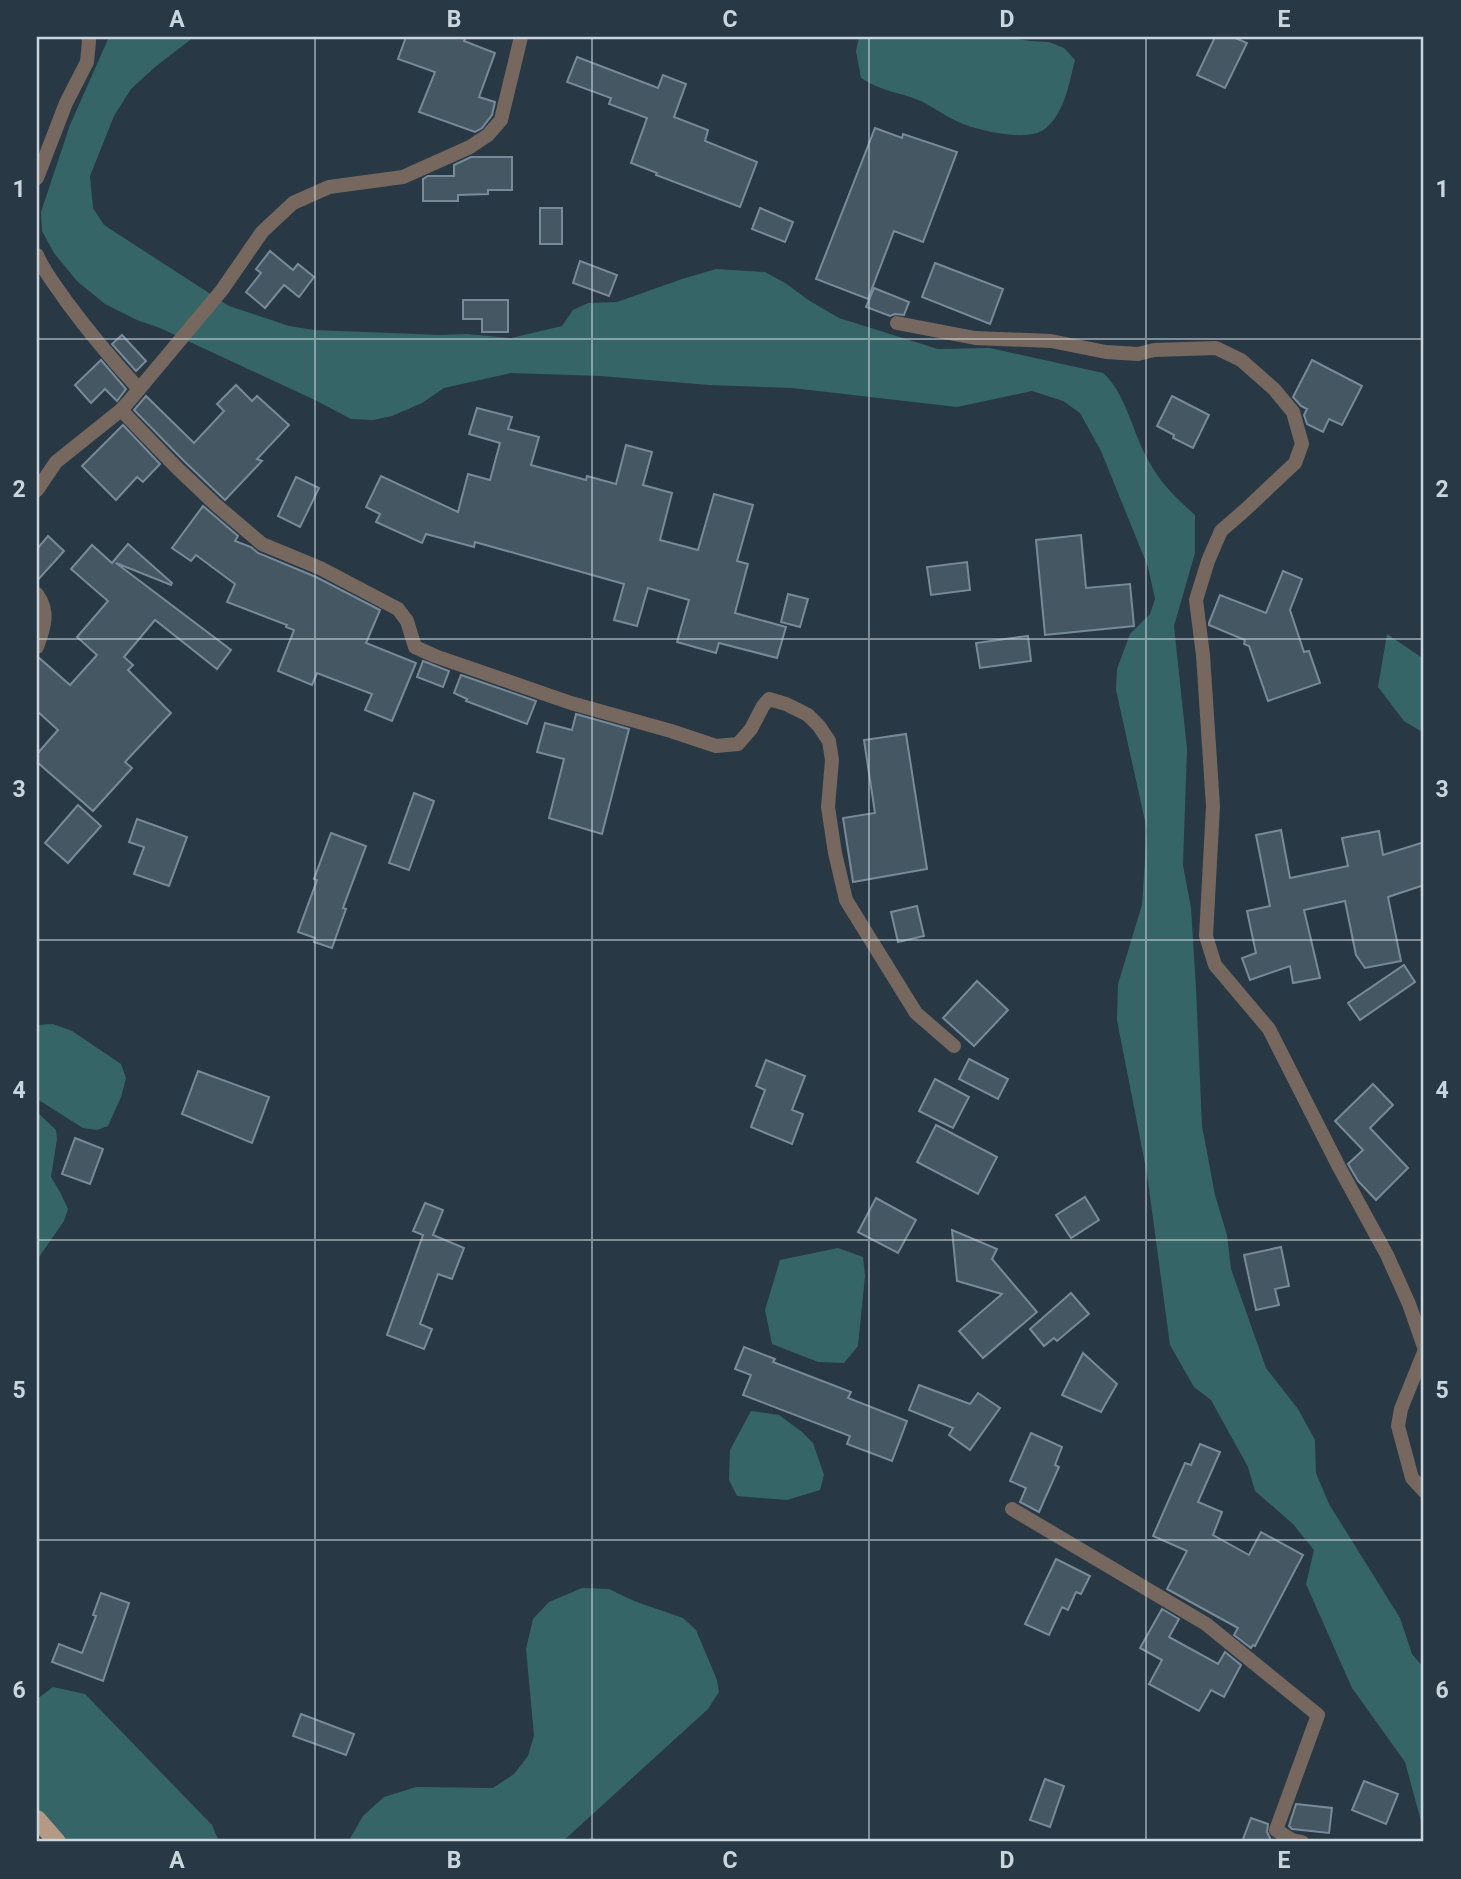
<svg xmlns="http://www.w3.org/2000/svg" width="1461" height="1879" font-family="Roboto,sans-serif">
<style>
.water{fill:#366567}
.building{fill:#465764;stroke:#788a99;stroke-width:2}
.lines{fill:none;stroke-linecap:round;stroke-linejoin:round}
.street{stroke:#76685e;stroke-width:14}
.primary{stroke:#b49984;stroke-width:18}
.grid{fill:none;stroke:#cbd5dd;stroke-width:2;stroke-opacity:0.55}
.neatline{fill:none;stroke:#cbd5dd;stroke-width:2.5}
.grid-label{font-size:23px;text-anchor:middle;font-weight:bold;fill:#cbd5dd}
</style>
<rect width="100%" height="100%" fill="#283844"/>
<g class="water">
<path d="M109,37H194L155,67L131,89L114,116L90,176L93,208L104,225L229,306L289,326L314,330L441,335L467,334L511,338L562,326L573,310L588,303L617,302L682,279L716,269L765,272L785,283L810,301L839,318L938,349L990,348L1103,373C1125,392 1132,430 1146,456C1160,483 1173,495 1195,515V553L1174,626L1187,749L1183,865L1191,908L1196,988L1202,1126L1215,1195L1227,1235L1231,1269L1266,1368L1298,1409L1315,1440L1316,1473L1329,1504L1400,1618L1412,1654L1424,1668V1832L1405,1762L1352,1688L1306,1584L1314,1550L1293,1524L1255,1491L1248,1467L1211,1400L1194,1387L1170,1345L1147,1174L1117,1020L1118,984L1142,905L1147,830L1116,690L1117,669L1130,634L1150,614L1155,599L1148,567L1101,451L1080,413L1063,401L1032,391L957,407L792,388L709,385L600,376L511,373L444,388L422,403L392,416L373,420L351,419L317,401L160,328L137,320L105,304L77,281L54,253L42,231L41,212L70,125Z"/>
<path d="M859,37H1006L1030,41L1049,42L1064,48L1075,60C1069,83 1065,112 1046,128C1030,143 982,131 963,124C948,118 935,108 921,101C899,92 883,92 861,78L856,51Z"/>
<path d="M1387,634L1424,659V733L1404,721L1378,687Z"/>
<path d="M53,1024L72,1031L121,1064L126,1078L121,1097L108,1126L97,1130L83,1128L37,1099V1025Z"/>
<path d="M37,1112L56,1130L57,1139L51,1177L60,1192L68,1209L64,1221L37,1260Z"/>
<path d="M838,1248L863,1257L865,1276L858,1346L844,1363L818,1362L772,1344L765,1310L780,1260Z"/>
<path d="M751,1411L779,1415L802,1432L813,1443L824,1475L820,1490L787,1500L737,1496L729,1480L730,1450Z"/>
<path d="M582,1588L609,1589L634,1601L683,1618L696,1630L717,1680L719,1692L708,1709L562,1842H348L363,1816L384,1797L416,1787L493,1788L514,1774L528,1756L534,1735L526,1649L533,1619L549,1602Z"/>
<path d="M53,1687L85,1694L212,1825L219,1842H64L37,1812V1699Z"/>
</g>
<g class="building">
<path d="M406,37H466L464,41L495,53L479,97L495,102L492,115L482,128L475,132L419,112L435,72L398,59Z"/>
<path d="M1215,37H1233L1247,43L1225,88L1197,75Z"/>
<path d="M577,57L658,88L663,75L686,84L674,117L708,130L705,141L757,162L740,207L656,175L657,173L631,163L647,118L609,104L611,98L567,82Z"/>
<path d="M875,128L902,138L903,134L957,152L923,242L894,231L868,299L816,279Z"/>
<path d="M471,157H512V190H488V194L458,195V201H423V179L428,176H454V165Z"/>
<rect x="540" y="208" width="22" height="36"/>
<path d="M760,208L793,222L785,242L752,229Z"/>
<path d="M270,251L293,270L298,264L314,277L299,297L284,285L265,308L246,292L261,273L256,269Z"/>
<path d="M580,261L617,275L609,296L573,283Z"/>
<path d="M935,263L1003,289L990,324L922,297Z"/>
<path d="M874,288L909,302L904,315L895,314L890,316L866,307Z"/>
<path d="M463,300H508V332H482V319H463Z"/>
<path d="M122,335L146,361L136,371L112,344Z"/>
<path d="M101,360L126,389L117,401L105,389L91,403L75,385Z"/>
<path d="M1312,360L1362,386L1342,425L1329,419L1323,432L1307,424L1304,415L1307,409L1301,406L1293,397Z"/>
<path d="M236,385L252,401L257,396L289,425L257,459L262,461L225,500L184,461L134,410L146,396L194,443L224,411L217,404Z"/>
<path d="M1172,396L1209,415L1193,448L1173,438L1174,435L1157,426Z"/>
<path d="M477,408L512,417L508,429L539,437L531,465L586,480L587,476L616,484L626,445L652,452L643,485L672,493L660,540L698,550L714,494L753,505L737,561L748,564L735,613L786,627L777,658L719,643L716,653L677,642L689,600L648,588L637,626L614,620L624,584L475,542L474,547L426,534L422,543L376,522L380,514L366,507L381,476L458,512L468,474L490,480L500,443L469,434Z"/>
<path d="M123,425L160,464L143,482L137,477L116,500L82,466Z"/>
<path d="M296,477L319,488L300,527L278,516Z"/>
<path d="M203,506L238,536L235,541L251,547L258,553L316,577L380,610L366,643L416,663L392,721L365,710L372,694L317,673L312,685L278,671L294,630L286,627L287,625L227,602L235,584L196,555L191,561L172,548Z"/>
<path d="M1081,535L1086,588L1130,584L1134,626L1045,635L1036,540Z"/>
<path d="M48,536L64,551L37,581V549Z"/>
<path d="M128,544L172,583L171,585L116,563L231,650L217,669L155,620L124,657L133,665L128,670L171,713L125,762L132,768L93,811L37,762V754L58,730L37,711V656L70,685L97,655L77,637L108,601L71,569L92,545L112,563Z"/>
<path d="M967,562L970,590L931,595L927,567Z"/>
<path d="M1283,571L1302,579L1290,610L1304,652L1309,651L1320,683L1268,701L1249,646L1244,644L1245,640L1209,625V623L1220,595L1266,613Z"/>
<path d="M788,594L808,599L800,627L781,622Z"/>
<path d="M1028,636L1031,661L980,668L976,643Z"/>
<path d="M423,661L449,671L443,687L417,677Z"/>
<path d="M461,675L536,701L527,724L466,701L467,699L454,693Z"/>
<path d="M576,714L629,729L602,834L549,818L564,759L537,752L545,723L572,730Z"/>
<path d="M906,734L927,869L853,882L843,818L875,813L864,740Z"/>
<path d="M414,793L434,801L409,870L389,863Z"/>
<path d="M78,805L101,826L68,863L45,843Z"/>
<path d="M137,819L187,837L169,886L134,874L144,847L129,842Z"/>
<path d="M1281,830L1290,878L1348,866L1342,838L1379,831L1383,855L1424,842V885L1388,897L1401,961L1365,968L1356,955L1345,901L1304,910L1320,978L1293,983L1290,966L1250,980L1242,958L1256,953L1247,911L1270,906L1256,835Z"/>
<path d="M331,833L366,846L343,908L346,909L332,948L314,942L315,938L298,932L317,880L314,879Z"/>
<path d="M917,906L924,936L898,942L891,912Z"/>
<path d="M1404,965L1415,982L1360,1020L1348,1003Z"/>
<path d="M977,981L1008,1010L974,1046L943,1018Z"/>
<path d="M969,1059L1008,1079L998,1099L959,1079Z"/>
<path d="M766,1060L805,1076L792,1110L803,1114L792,1144L751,1127L765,1090L756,1086Z"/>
<path d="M198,1071L269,1097L252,1143L182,1114Z"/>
<path d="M935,1079L969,1097L953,1128L919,1111Z"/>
<path d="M1373,1084L1393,1105L1370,1128L1408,1168L1376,1200L1358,1181L1348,1164L1363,1150L1335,1121Z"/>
<path d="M936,1125L997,1157L978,1194L917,1162Z"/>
<path d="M75,1138L103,1149L90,1184L62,1174Z"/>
<path d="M1085,1197L1099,1220L1071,1238L1056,1215Z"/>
<path d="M876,1198L916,1220L898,1253L858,1232Z"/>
<path d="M425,1203L443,1210L433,1235L464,1248L452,1279L438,1274L420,1324L432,1329L424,1349L387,1335L423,1235L413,1231Z"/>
<path d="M952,1230L997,1249L992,1259L1037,1312L983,1358L959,1331L1002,1294L957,1281Z"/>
<path d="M1281,1247L1289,1286L1275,1289L1279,1305L1256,1310L1244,1255Z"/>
<path d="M1071,1293L1089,1314L1057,1341L1054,1338L1044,1346L1030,1329Z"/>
<path d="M744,1347L775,1359L773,1362L851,1392L848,1398L907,1421L892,1461L847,1444L850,1436L743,1395L751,1375L735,1369Z"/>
<path d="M1083,1353L1117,1384L1101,1412L1062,1395Z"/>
<path d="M919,1385L970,1404L978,1393L1000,1408L970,1450L949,1435L953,1428L909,1410Z"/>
<path d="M1031,1433L1062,1447L1055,1465L1059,1467L1039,1512L1020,1502L1026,1488L1010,1481Z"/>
<path d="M1200,1444L1220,1452L1198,1502L1222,1512L1213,1535L1249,1555L1261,1532L1303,1555L1255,1646L1253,1645L1251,1648L1234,1635L1238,1628L1167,1589L1187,1551L1153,1536L1185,1463L1191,1465Z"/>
<path d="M1056,1559L1090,1576L1081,1594L1076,1592L1068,1610L1062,1607L1049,1635L1025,1624Z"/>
<path d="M101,1593L129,1603L103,1681L52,1662L59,1644L82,1653L96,1616L93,1615Z"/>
<path d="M1162,1609L1179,1619L1169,1637L1218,1664L1225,1652L1241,1665L1224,1697L1211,1690L1199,1711L1149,1684L1162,1660L1140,1648Z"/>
<path d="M301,1714L354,1734L346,1755L293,1736Z"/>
<path d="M1045,1779L1064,1786L1050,1827L1030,1820Z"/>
<path d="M1364,1781L1398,1794L1386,1824L1352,1810Z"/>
<path d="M1296,1804L1332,1808L1329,1833L1292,1829L1289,1826Z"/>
<path d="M1251,1818L1268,1824L1267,1832L1270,1838L1269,1842H1242Z"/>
</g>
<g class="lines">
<g class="street">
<path d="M37,178L66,103L87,62L89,41L88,37"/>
<path d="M37,255C44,272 56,286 66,301C89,332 113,361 139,389"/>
<path d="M897,323L975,338L1051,341L1106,352L1138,354L1154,350L1216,348L1241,360L1274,389L1293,412L1302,444L1295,463L1245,510L1221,531L1208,561L1196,600L1203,655L1213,806L1206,936L1215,965L1269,1029L1339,1167L1387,1255L1409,1304L1424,1347"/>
<path d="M121,410L177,468L215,504L262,544L320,568L398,609L407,621L415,647L435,656L571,703L671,731L716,746L738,744L751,729L763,706L769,699L786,704L808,715L819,726L829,741L832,760L828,807L835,853L846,900L916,1013L954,1046"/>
<path d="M37,490L56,462L121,410L130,400L222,290L262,232L293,203L329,187L403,177L470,147L488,135L501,120L521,37"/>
<path d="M37,594C50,612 44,628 37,647"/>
<path d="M1424,1352L1401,1409L1398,1426L1412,1478L1424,1491"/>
<path d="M1012,1509L1206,1624L1318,1715L1276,1830L1292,1840L1302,1842"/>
</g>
<path class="primary" d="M37,1819L57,1842"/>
</g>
<path class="grid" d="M315,37V1842M592,37V1842M869,37V1842M1146,37V1842M37,339H1424M37,639H1424M37,940H1424M37,1240H1424M37,1540H1424"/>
<rect width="1461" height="1879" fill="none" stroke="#283844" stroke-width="77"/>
<rect x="38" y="38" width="1384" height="1802" class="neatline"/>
<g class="grid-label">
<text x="177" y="27">A</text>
<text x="454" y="27">B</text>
<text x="730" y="27">C</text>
<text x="1007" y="27">D</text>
<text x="1284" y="27">E</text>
<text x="19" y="197">1</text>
<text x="1442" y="197">1</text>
<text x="19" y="497">2</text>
<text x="1442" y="497">2</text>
<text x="19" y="797">3</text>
<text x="1442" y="797">3</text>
<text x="19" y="1098">4</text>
<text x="1442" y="1098">4</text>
<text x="19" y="1398">5</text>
<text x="1442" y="1398">5</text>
<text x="19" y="1698">6</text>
<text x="1442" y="1698">6</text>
<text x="177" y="1868">A</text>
<text x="454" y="1868">B</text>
<text x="730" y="1868">C</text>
<text x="1007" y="1868">D</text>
<text x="1284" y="1868">E</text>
</g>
</svg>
